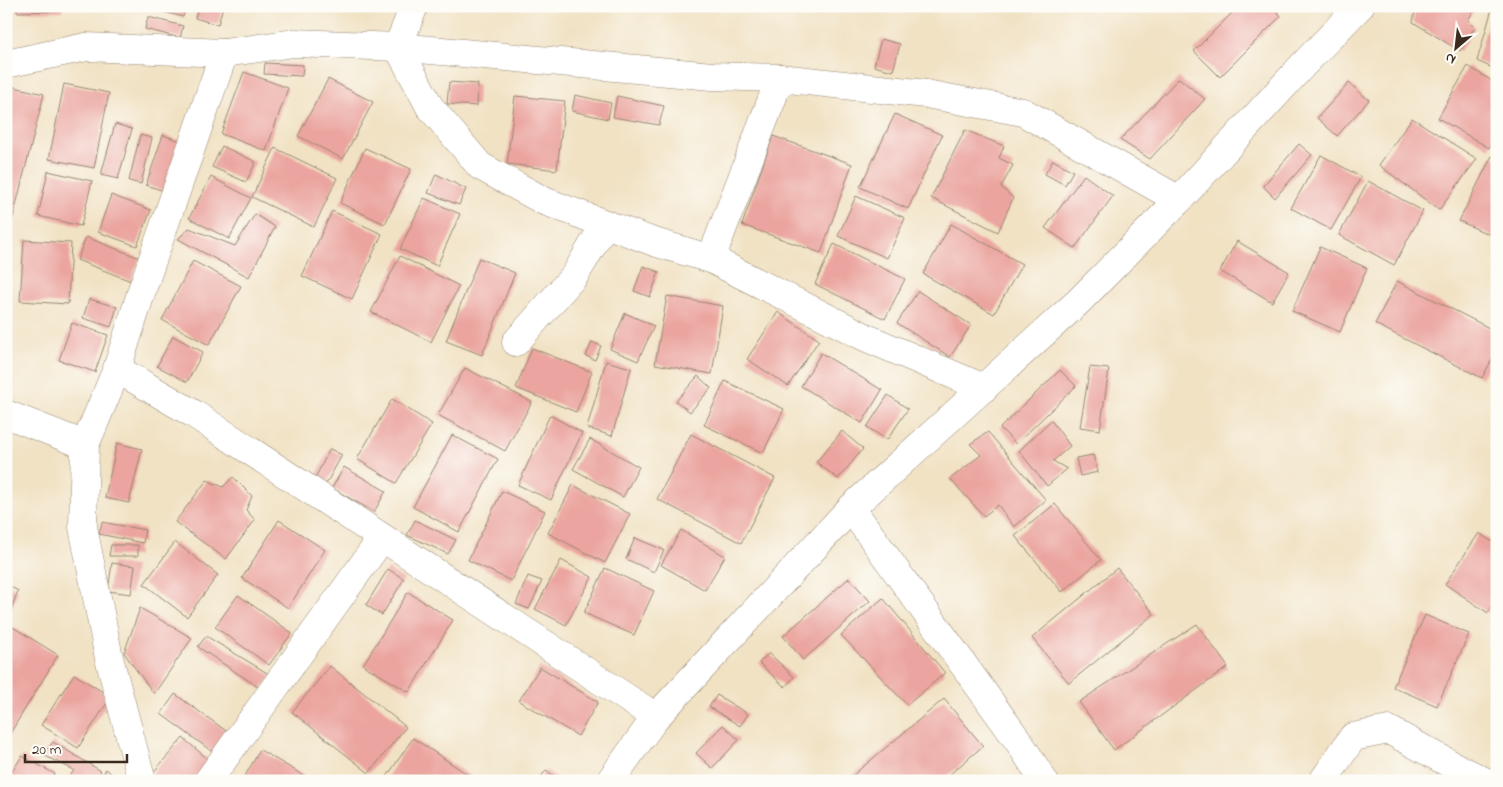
<svg xmlns="http://www.w3.org/2000/svg" width="1503" height="787" font-family="'Indie Flower',sans-serif">
<style>
.building{fill:#eba49f}
.lines{fill:none;stroke-linecap:round;stroke-linejoin:round}
.minor-casing{stroke:#968671;stroke-width:29}
.tertiary-casing{stroke:#968671;stroke-width:29}
.minor{stroke:#fff;stroke-width:28}
.tertiary{stroke:#fff;stroke-width:28}
</style>
<rect width="100%" height="100%" fill="#fdfcf7"/>
<filter id="ink" filterUnits="userSpaceOnUse"><feTurbulence type="fractalNoise" baseFrequency=".02" numOctaves="2"/><feDisplacementMap in="SourceGraphic" scale="10" xChannelSelector="R" yChannelSelector="G"/><feConvolveMatrix kernelMatrix="1 2 1 2 8 2 1 2 1" color-interpolation-filters="sRGB"/></filter>
<filter id="wash" filterUnits="userSpaceOnUse"><feTurbulence type="fractalNoise" baseFrequency=".0096" numOctaves="4" result="noise"/><feDisplacementMap in="SourceGraphic" scale="20" xChannelSelector="R" yChannelSelector="G"/><feGaussianBlur stdDeviation="1.12" result="paint"/><feColorMatrix in="noise" values="0 0 0 0 0 0 0 0 0 0 0 0 0 0 0 0 0 1.4 0 .05"/><feComposite in="paint" operator="in"/></filter>
<g filter="url(#wash)">
<rect width="100%" height="100%" fill="#f1e2c4"/>
<g id="blocks">
<g class="building">
<path d="M17,6H62V11L17,12Z"/>
<path d="M149,6H186L183,17L149,8Z"/>
<path d="M199,6H223L218,25L195,18Z"/>
<path d="M1239,6H1272L1281,16L1220,77L1194,51Z"/>
<path d="M1419,6H1477L1468,20L1475,27L1460,51L1413,22L1415,11Z"/>
<path d="M1492,9L1497,11V70L1477,61Z"/>
<path d="M148,17L183,26L180,38L145,29Z"/>
<path d="M881,39L900,44L893,71L874,66Z"/>
<path d="M265,63L303,65L302,76L264,74Z"/>
<path d="M1468,66L1497,84V135L1489,148L1438,118Z"/>
<path d="M244,72L288,88L266,151L221,134Z"/>
<path d="M1179,78L1205,99L1150,159L1120,140Z"/>
<path d="M328,79L373,102L343,159L298,136Z"/>
<path d="M449,82L478,84L477,106L447,104Z"/>
<path d="M1349,83L1369,100L1337,136L1317,118Z"/>
<path d="M64,84L109,93L94,168L49,159Z"/>
<path d="M6,85L44,94L12,221L6,220Z"/>
<path d="M575,95L611,103L608,119L572,111Z"/>
<path d="M515,96L565,101L557,170L507,164Z"/>
<path d="M617,96L664,106L659,125L613,117Z"/>
<path d="M895,114L942,135L908,209L860,187Z"/>
<path d="M1412,118L1477,159L1439,210L1379,165Z"/>
<path d="M115,124L132,129L118,179L101,175Z"/>
<path d="M965,130L1004,146L999,158L1013,165L1001,187L1013,198L998,232L931,198Z"/>
<path d="M140,135L152,138L141,184L129,181Z"/>
<path d="M163,135L184,142L167,192L146,185Z"/>
<path d="M773,136L852,164L821,253L742,225Z"/>
<path d="M1299,144L1312,155L1275,198L1263,186Z"/>
<path d="M222,146L256,162L246,182L212,167Z"/>
<path d="M275,148L337,178L314,227L252,197Z"/>
<path d="M365,148L411,169L385,224L340,203Z"/>
<path d="M1321,155L1361,177L1331,230L1291,208Z"/>
<path d="M1492,156L1497,159V238L1459,221Z"/>
<path d="M1053,160L1073,171L1065,185L1045,174Z"/>
<path d="M48,171L92,181L81,226L38,216Z"/>
<path d="M436,174L466,189L459,205L428,193Z"/>
<path d="M1084,175L1113,196L1075,248L1045,228Z"/>
<path d="M211,177L251,198L229,239L189,218Z"/>
<path d="M1368,181L1423,211L1394,265L1339,235Z"/>
<path d="M111,195L151,210L137,246L98,232Z"/>
<path d="M856,196L905,218L887,258L838,236Z"/>
<path d="M424,198L460,214L437,266L400,249Z"/>
<path d="M332,211L382,234L352,299L302,276Z"/>
<path d="M255,214L275,227L249,277L178,239L189,228L235,246Z"/>
<path d="M951,224L1022,264L994,314L923,274Z"/>
<path d="M86,237L140,258L131,281L77,260Z"/>
<path d="M24,240L71,243L68,304L20,301Z"/>
<path d="M1237,241L1289,272L1272,302L1220,271Z"/>
<path d="M834,244L905,279L885,319L815,284Z"/>
<path d="M1320,247L1367,268L1340,332L1292,311Z"/>
<path d="M400,256L459,286L431,342L371,312Z"/>
<path d="M479,258L515,273L482,355L446,341Z"/>
<path d="M193,261L241,286L209,345L162,320Z"/>
<path d="M643,266L659,272L650,297L634,291Z"/>
<path d="M1397,281L1497,332V350L1482,378L1375,324Z"/>
<path d="M918,291L971,325L950,357L897,323Z"/>
<path d="M667,296L723,306L712,374L655,364Z"/>
<path d="M89,299L117,307L111,327L83,318Z"/>
<path d="M778,312L819,340L788,386L747,359Z"/>
<path d="M625,313L654,326L638,361L610,349Z"/>
<path d="M72,323L108,335L95,372L59,360Z"/>
<path d="M173,336L203,352L187,382L157,366Z"/>
<path d="M592,342L601,346L595,360L586,356Z"/>
<path d="M532,348L592,372L576,412L516,388Z"/>
<path d="M821,353L882,390L862,423L801,386Z"/>
<path d="M606,361L631,368L612,436L587,428Z"/>
<path d="M1090,367L1109,369L1100,430L1080,427Z"/>
<path d="M465,368L532,402L505,451L438,415Z"/>
<path d="M1060,370L1076,386L1016,444L1000,428Z"/>
<path d="M698,376L711,388L690,412L676,401Z"/>
<path d="M725,381L784,409L763,453L704,425Z"/>
<path d="M888,395L908,409L887,440L867,427Z"/>
<path d="M392,399L432,424L396,483L357,459Z"/>
<path d="M550,415L582,433L551,500L518,485Z"/>
<path d="M1051,420L1070,446L1053,461L1067,469L1047,486L1019,451Z"/>
<path d="M842,431L863,449L838,479L816,462Z"/>
<path d="M988,432L1046,500L1014,527L998,505L984,516L950,479L981,455L970,444Z"/>
<path d="M691,434L775,478L741,543L657,499Z"/>
<path d="M452,435L498,459L459,532L413,507Z"/>
<path d="M590,439L639,467L623,497L573,469Z"/>
<path d="M117,443L142,449L129,503L105,498Z"/>
<path d="M330,449L342,455L326,484L315,478Z"/>
<path d="M1093,455L1098,472L1080,476L1076,458Z"/>
<path d="M344,467L386,491L374,512L332,488Z"/>
<path d="M233,477L252,496L246,510L255,520L226,559L175,522L207,480L223,487Z"/>
<path d="M573,485L630,514L605,563L548,533Z"/>
<path d="M502,491L545,511L511,581L468,560Z"/>
<path d="M1055,504L1101,560L1062,592L1015,536Z"/>
<path d="M279,520L325,550L288,608L242,578Z"/>
<path d="M415,520L456,540L448,554L407,535Z"/>
<path d="M102,522L145,530L143,543L99,534Z"/>
<path d="M681,530L725,556L705,590L661,565Z"/>
<path d="M1479,533L1497,545V600L1488,613L1445,584Z"/>
<path d="M635,538L664,550L654,572L626,559Z"/>
<path d="M175,542L218,575L187,617L144,584Z"/>
<path d="M111,545H138V556H109Z"/>
<path d="M561,560L592,577L566,625L535,609Z"/>
<path d="M112,563L135,566L131,594L108,591Z"/>
<path d="M605,568L654,591L634,635L584,613Z"/>
<path d="M1117,568L1154,614L1069,683L1032,638Z"/>
<path d="M388,569L404,579L382,615L366,605Z"/>
<path d="M528,576L542,581L529,609L516,604Z"/>
<path d="M849,578L870,601L803,660L783,636Z"/>
<path d="M6,584L18,591L10,612L6,610Z"/>
<path d="M408,592L453,620L409,692L363,665Z"/>
<path d="M238,595L292,633L269,665L215,627Z"/>
<path d="M883,598L945,673L907,705L841,635Z"/>
<path d="M140,608L192,638L154,694L124,653Z"/>
<path d="M1425,615L1469,634L1437,706L1393,687Z"/>
<path d="M1197,624L1228,667L1114,750L1079,702Z"/>
<path d="M13,627L58,655L6,740V638Z"/>
<path d="M206,636L272,676L261,689L198,647Z"/>
<path d="M769,653L794,677L785,687L759,663Z"/>
<path d="M330,666L406,727L369,773L292,712Z"/>
<path d="M540,667L598,702L578,736L519,701Z"/>
<path d="M74,674L111,697L78,748L41,725Z"/>
<path d="M175,694L229,733L214,753L161,714Z"/>
<path d="M717,695L748,714L740,726L709,707Z"/>
<path d="M944,699L983,746L942,781H846Z"/>
<path d="M723,725L739,740L712,768L696,753Z"/>
<path d="M183,738L209,760L191,781H157L151,775Z"/>
<path d="M413,738L470,776L467,781H384Z"/>
<path d="M53,742L101,771L95,781H67L74,770L43,755Z"/>
<path d="M260,750L313,781H242Z"/>
<path d="M22,756L55,774L51,781H6Z"/>
<path d="M106,769L120,781H100Z"/>
<path d="M546,770L561,781H538Z"/>
</g>
</g>
</g>
<g filter="url(#ink)">
<use href="#blocks" fill-opacity="0" stroke="#968671" stroke-width="1"/>
<g class="lines">
<g class="minor-casing">
<g id="minor">
<path d="M414,6L398,47L430,107L480,166L544,201L654,242L711,259L867,338L984,388"/>
<path d="M6,64L86,47L224,53L294,43L398,47L712,76L780,78L926,94L1023,112L1179,200"/>
<path d="M711,259L780,78"/>
<path d="M516,342L575,275L605,224"/>
<path d="M117,369L194,414L656,717"/>
<path d="M6,414L85,445"/>
<path d="M851,508L1019,742L1044,781"/>
<path d="M142,781L109,658L83,527L85,445L117,369L143,287L224,53"/>
<path d="M208,781L382,538"/>
<path d="M1323,781L1353,737L1389,730L1454,766L1484,781"/>
</g>
</g>
<g class="tertiary-casing">
<path id="tertiary" d="M610,781L656,717L851,508L1078,302L1179,200L1303,65L1360,6"/>
</g>
<use href="#minor" class="minor"/>
<use href="#tertiary" class="tertiary"/>
</g>
</g>
<rect width="1503" height="787" fill="none" stroke="#fdfcf7" stroke-width="25"/>
<g transform="translate(1456 48) rotate(208)" stroke="#fdfcf7" stroke-width="4" paint-order="stroke">
<path d="M0-4L9 19L0 12L-9 19Z" fill="#3b2a1e"/>
<text y="-8" font-size="14" font-weight="bold" text-anchor="middle" fill="#3b2a1e">N</text>
</g>
<path d="M25 754v8h102v-8" fill="none" stroke="#3b2a1e" stroke-width="2.5"/>
<text x="32" y="754" font-size="15" fill="#3b2a1e" stroke="#fdfcf7" stroke-width="4" paint-order="stroke">20 m</text>
</svg>
